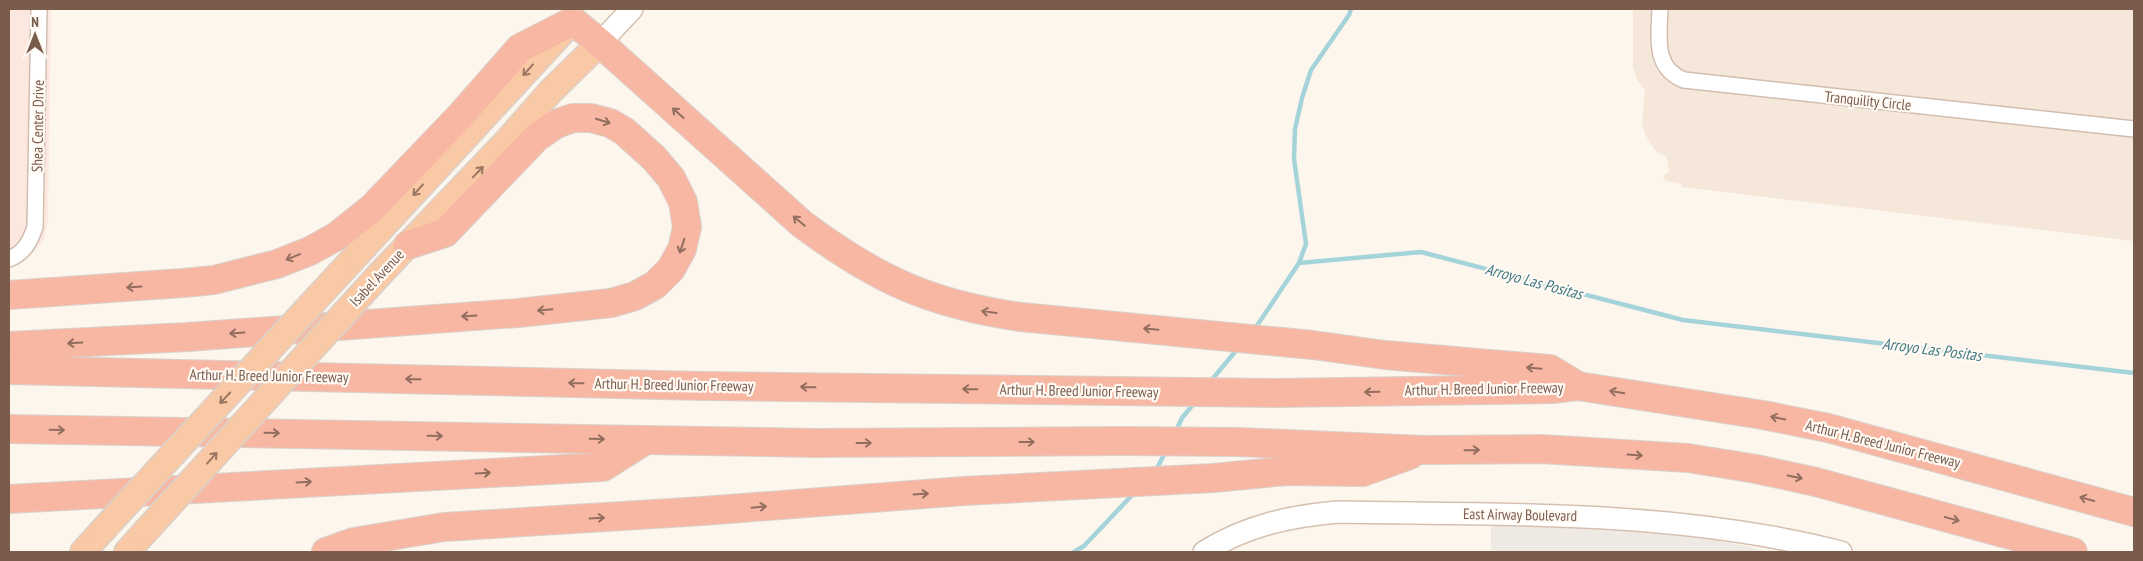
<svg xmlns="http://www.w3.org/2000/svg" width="2143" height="561" font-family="'PT Sans Narrow',sans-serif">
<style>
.residential{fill:#f5e8da}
.commercial{fill:#fde8e0}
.industrial{fill:#efe9e4}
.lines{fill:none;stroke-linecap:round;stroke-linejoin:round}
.stream{stroke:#a5d3da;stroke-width:4.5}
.minor-casing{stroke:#d1beb0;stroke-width:18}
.secondary-casing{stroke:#d6c0b0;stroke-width:24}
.trunk-casing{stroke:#dad1cd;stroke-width:28}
.motorway-casing{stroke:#dad1cd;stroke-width:30}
.minor{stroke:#fff;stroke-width:15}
.secondary{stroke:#fff;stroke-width:21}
.trunk{stroke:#f9c8a4;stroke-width:25}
.motorway{stroke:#f7b7a3;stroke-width:28}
.trunk-bridge-casing{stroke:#dad1cd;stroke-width:28;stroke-linecap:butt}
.trunk-bridge{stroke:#f9c8a4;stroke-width:25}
.oneway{stroke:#9a7763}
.oneway2{stroke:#936e5e}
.labels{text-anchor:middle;stroke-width:4.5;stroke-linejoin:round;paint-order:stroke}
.street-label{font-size:15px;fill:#7a5c4d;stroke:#fffaf3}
.water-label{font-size:16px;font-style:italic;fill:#437c86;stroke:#fffaf3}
</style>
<rect width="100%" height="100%" fill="#fdf6ec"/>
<path class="residential" d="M1633,9H2134V241L1682,187V184L1666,181L1663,177L1669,171L1667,158L1654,149L1645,134L1642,123L1645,90L1637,80L1633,67Z"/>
<path class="commercial" d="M9,9H51L48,220L44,240L26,260L9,269Z"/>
<path class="industrial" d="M1542,524L1667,532L1751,547L1766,552H1491V525Z"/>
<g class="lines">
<g class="stream">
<path d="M1299,263L1421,252L1683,320L2134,373"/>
<path d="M1254,330L1299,263L1306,244L1294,159L1295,129L1302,98L1311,70L1349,15L1351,9"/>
<path d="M1210,382L1239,347"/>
<path d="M1175,433L1182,418L1195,402"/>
<path d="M1156,470L1166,451"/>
<path d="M1074,552L1084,546L1135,492"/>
</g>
<g class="minor-casing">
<g id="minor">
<path d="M1660,9C1659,36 1653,68 1684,80L2134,129"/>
<path d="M9,259C24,253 30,242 35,227L39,9"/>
</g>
</g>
<g class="secondary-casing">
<g id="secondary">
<path d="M600,43L632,9"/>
<path d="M1204,552C1245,526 1290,516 1338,512C1507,515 1677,510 1841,552"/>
</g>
</g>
<g class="trunk-casing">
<g id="trunk">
<path d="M341,272L569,25"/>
<path d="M381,273L507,141L551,91L600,43"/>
<path d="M83,552L101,532"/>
<path d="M127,552L144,533"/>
</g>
</g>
<g class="motorway-casing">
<g id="motorway">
<path d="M9,295L183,283L214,280L277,264L310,251L337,236L372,208L462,114L520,48L573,21L600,43L802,224C876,279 929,304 1021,317L1313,345L1385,355L1550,369L1578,386"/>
<path d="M9,346L188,337L518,313L611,303L635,296L655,285L671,269L682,249L687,227L683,202L671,178L654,158L624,131L610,123L591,118H573L556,124L536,138L445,233L408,245"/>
<path d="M9,370L704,386L1275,393L1552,389L1578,386L1763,415L1828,428L2134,512"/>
<path d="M9,429L815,443L1123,441L1239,442L1424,450L1541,449L1688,458L1756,469L1816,482L2073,552"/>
<path d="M9,499L603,467L646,440"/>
<path d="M326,552L354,542L444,527L703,511L964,491L1213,478L1286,471L1363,472L1410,455"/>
</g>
</g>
<use href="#minor" class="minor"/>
<use href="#secondary" class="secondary"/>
<use href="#trunk" class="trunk"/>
<use href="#motorway" class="motorway"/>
<g class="trunk-bridge-casing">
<g id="trunk-bridge">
<path d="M101,532L341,272"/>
<path d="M144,533L381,273"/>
</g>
</g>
<use href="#trunk-bridge" class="trunk-bridge"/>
</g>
<defs><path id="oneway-shaft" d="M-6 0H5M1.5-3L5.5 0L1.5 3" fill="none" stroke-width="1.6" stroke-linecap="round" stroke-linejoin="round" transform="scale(1.25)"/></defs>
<g class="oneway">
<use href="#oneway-shaft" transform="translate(528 70) rotate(132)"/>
<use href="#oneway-shaft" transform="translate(478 172) rotate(-46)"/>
<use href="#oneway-shaft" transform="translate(418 190) rotate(132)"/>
<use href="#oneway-shaft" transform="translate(225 398) rotate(133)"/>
<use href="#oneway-shaft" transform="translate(212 458) rotate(-48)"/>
</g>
<g class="oneway2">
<use href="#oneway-shaft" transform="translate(678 113) rotate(-138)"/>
<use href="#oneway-shaft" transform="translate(603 121) rotate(17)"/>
<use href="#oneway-shaft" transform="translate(799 221) rotate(-140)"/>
<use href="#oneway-shaft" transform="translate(682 246) rotate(108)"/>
<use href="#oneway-shaft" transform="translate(293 257) rotate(158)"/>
<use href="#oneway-shaft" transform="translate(134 287) rotate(176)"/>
<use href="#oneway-shaft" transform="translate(545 310) rotate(175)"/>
<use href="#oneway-shaft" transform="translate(989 312) rotate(-172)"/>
<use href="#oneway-shaft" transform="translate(469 316) rotate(176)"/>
<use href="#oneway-shaft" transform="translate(1151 329) rotate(-175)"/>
<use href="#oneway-shaft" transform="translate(237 333) rotate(176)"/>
<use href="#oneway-shaft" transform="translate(75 343) rotate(177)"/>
<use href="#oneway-shaft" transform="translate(1534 368) rotate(-175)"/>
<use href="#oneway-shaft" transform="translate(413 379) rotate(-179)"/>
<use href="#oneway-shaft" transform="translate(576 383) rotate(-179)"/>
<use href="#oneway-shaft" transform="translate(808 387) rotate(-179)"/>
<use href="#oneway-shaft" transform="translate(970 389) rotate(-179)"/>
<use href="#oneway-shaft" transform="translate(1372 392) rotate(179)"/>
<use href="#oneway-shaft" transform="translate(1617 392) rotate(-171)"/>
<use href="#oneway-shaft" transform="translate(1778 418) rotate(-169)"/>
<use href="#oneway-shaft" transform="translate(57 430) rotate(1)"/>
<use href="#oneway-shaft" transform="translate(272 433) rotate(1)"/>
<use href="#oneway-shaft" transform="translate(435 436) rotate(1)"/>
<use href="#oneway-shaft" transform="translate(597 439) rotate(1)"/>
<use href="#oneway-shaft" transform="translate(1027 442)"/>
<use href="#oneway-shaft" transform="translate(864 443)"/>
<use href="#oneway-shaft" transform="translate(1472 450) rotate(-1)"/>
<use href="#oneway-shaft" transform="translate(1635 455) rotate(4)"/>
<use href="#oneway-shaft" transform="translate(483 473) rotate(-3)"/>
<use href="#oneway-shaft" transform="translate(1795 477) rotate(12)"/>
<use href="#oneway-shaft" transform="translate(304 482) rotate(-3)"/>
<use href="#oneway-shaft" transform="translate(921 494) rotate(-4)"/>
<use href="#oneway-shaft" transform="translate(2087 499) rotate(-165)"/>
<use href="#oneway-shaft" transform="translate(759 507) rotate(-5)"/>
<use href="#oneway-shaft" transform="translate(597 518) rotate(-3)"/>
<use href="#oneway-shaft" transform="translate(1952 519) rotate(15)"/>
</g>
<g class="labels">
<g class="street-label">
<text transform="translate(1868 101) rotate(6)" y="5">Tranquility Circle</text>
<text transform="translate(38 126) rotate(-89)" y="5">Shea Center Drive</text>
<text transform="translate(377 278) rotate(-47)" y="5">Isabel Avenue</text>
<text transform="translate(269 376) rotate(1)" y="5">Arthur H. Breed Junior Freeway</text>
<text transform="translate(674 385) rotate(1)" y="5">Arthur H. Breed Junior Freeway</text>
<text transform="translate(1484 389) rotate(-1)" y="5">Arthur H. Breed Junior Freeway</text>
<text transform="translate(1079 391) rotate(1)" y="5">Arthur H. Breed Junior Freeway</text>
<text transform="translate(1883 444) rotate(14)" y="5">Arthur H. Breed Junior Freeway</text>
<text transform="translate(1520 515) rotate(1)" y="5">East Airway Boulevard</text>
</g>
<g class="water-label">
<text transform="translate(1534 281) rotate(15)" y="6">Arroyo Las Positas</text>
<text transform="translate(1932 349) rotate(7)" y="6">Arroyo Las Positas</text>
</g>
</g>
<rect width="2143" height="561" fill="none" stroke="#7a5c4d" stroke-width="20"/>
<g transform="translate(35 35)" stroke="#fffaf3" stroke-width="4" paint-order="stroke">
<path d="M0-4L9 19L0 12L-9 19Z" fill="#7a5c4d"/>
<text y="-8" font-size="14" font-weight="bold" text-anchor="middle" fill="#7a5c4d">N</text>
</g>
</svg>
